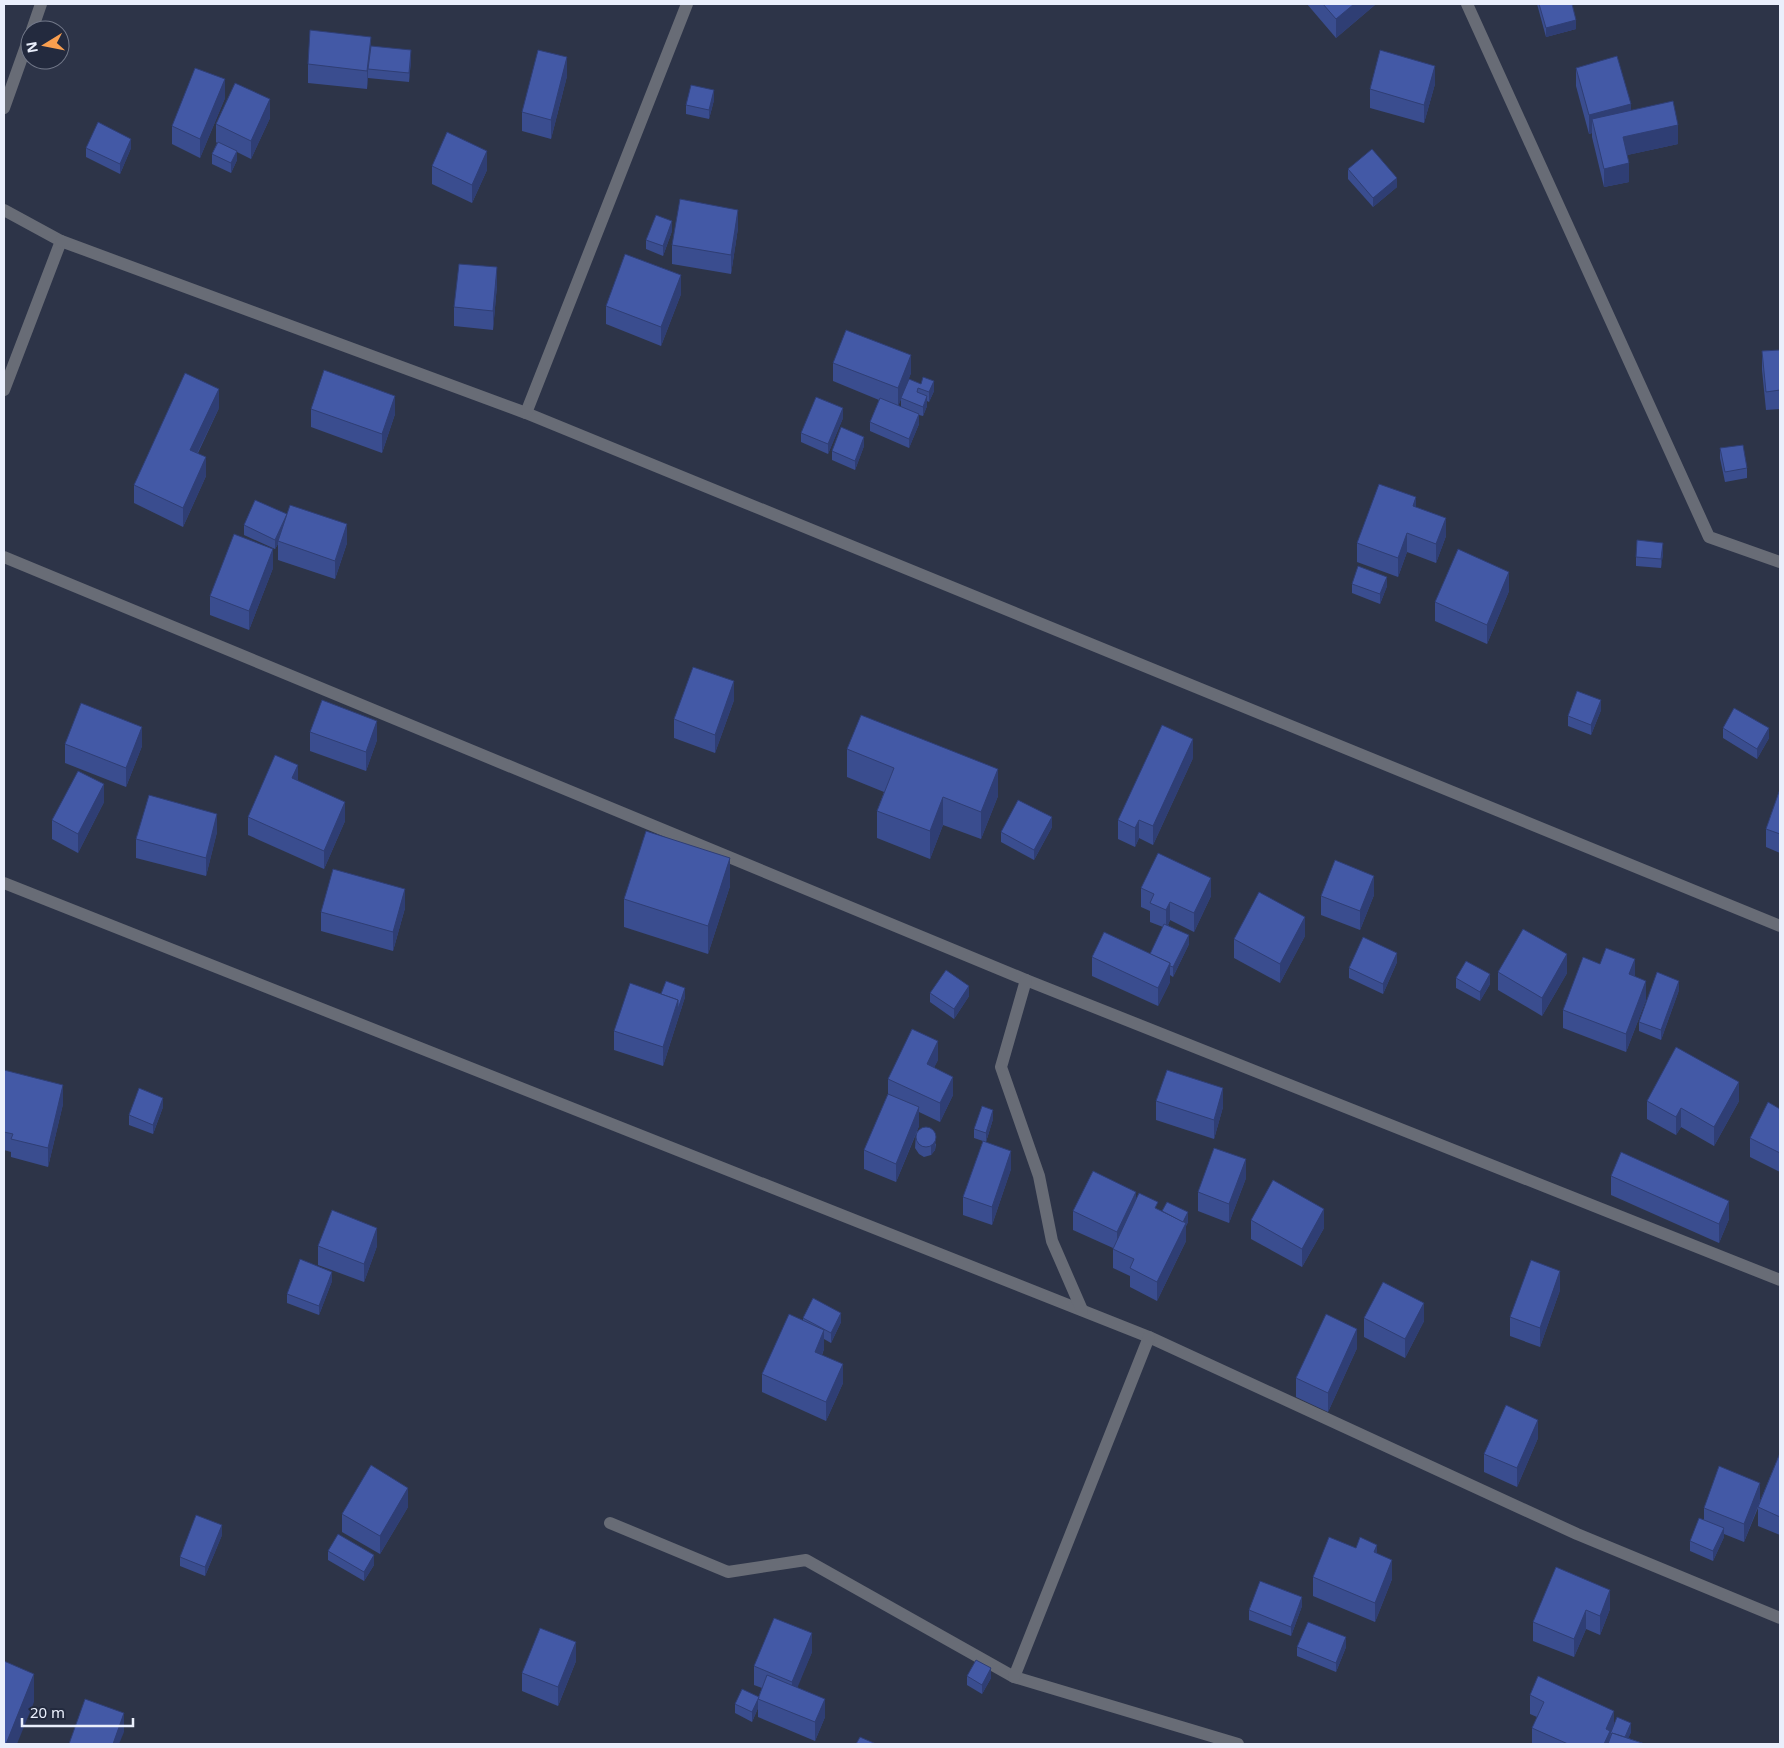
<svg xmlns="http://www.w3.org/2000/svg" width="1784" height="1748" font-family="'Noto Sans',sans-serif">
<style>
.lines{fill:none;stroke-linecap:round;stroke-linejoin:round}
.minor{stroke:#686c76;stroke-width:12}
.wall{fill:#3a4d8f;fill-rule:evenodd}
.shaded-wall{fill:#2f3e74}
.building{fill:#4359a6;stroke:#2f3e74}
</style>
<rect width="100%" height="100%" fill="#2d3448"/>
<g class="lines">
<g class="minor">
<path d="M1467,4L1709,537L1780,562"/>
<path d="M32,30L41,4"/>
<path d="M4,108L30,35"/>
<path d="M4,210L61,241L4,390"/>
<path d="M61,241L526,413L1780,926"/>
<path d="M526,413L687,4"/>
<path d="M4,557L1026,980L1780,1280"/>
<path d="M4,883L1149,1337L1577,1534L1780,1618"/>
<path d="M1026,980L1001,1067L1039,1176L1052,1241L1082,1310"/>
<path d="M610,1523L728,1572L806,1560L1014,1677L1238,1744"/>
<path d="M1014,1677L1149,1337"/>
</g>
</g>
<g class="wall">
<path d="M1307,4H1376L1336,38Z"/>
<path d="M1537,4H1572L1576,29L1546,37Z"/>
<path d="M371,46L411,60L409,82L368,78V77L367,89L308,83V64Z"/>
<path d="M1576,68L1631,110L1678,144L1627,155L1629,182L1604,187L1592,137V133L1589,134L1576,86Z"/>
<path d="M567,76L551,139L522,131V112Z"/>
<path d="M1435,84L1424,123L1370,108V89Z"/>
<path d="M225,98L200,158L172,144V126Z"/>
<path d="M714,100L709,119L686,114V105Z"/>
<path d="M270,118L251,159L237,152V160L231,173L212,164V154L217,143L216,142V124Z"/>
<path d="M86,148H131L120,174L86,157Z"/>
<path d="M432,166L487,170L472,203L432,184Z"/>
<path d="M1348,169L1397,187L1373,207L1348,179Z"/>
<path d="M738,228L731,274L672,264V245Z"/>
<path d="M672,231L663,256L646,249V240Z"/>
<path d="M497,285L493,330L454,326V307Z"/>
<path d="M681,294L661,346L606,324V306Z"/>
<path d="M1780,350V409L1766,410L1762,370V351Z"/>
<path d="M833,363L911,373L906,385L934,391L929,402L927,401V406L923,416L919,415V424L909,448L870,431V422L879,400L833,381ZM901,399V407L898,406Z"/>
<path d="M219,408L198,453L206,476L183,527L134,503V485Z"/>
<path d="M311,409L395,414L382,453L311,427Z"/>
<path d="M843,418L828,454L801,442V433Z"/>
<path d="M864,446L855,470L832,460V451Z"/>
<path d="M1720,448L1747,468V478L1725,482L1720,458Z"/>
<path d="M1416,507L1446,536L1436,563L1407,552L1398,577L1357,562V543Z"/>
<path d="M287,514L347,543L335,579L278,560V544L275,549L244,535V525Z"/>
<path d="M1663,553L1661,568L1636,566V557Z"/>
<path d="M273,568L249,630L210,615V596Z"/>
<path d="M1352,584L1387,586L1380,604L1352,593Z"/>
<path d="M1509,591L1487,644L1435,621V602Z"/>
<path d="M734,700L715,753L674,738V719Z"/>
<path d="M1601,710L1591,735L1568,726V716Z"/>
<path d="M1723,728L1769,738L1757,759L1723,738Z"/>
<path d="M310,732L377,740L366,771L310,751Z"/>
<path d="M65,744L142,746L126,787L65,763Z"/>
<path d="M847,749L998,796L981,839L943,825L930,859L877,838V811L884,792L847,777Z"/>
<path d="M1193,758L1153,845L1139,838L1135,847L1118,839V820Z"/>
<path d="M298,781L345,821L324,869L248,835V817Z"/>
<path d="M1780,789V853L1766,847V829Z"/>
<path d="M104,802L78,853L52,839V820Z"/>
<path d="M1052,827L1034,860L1001,842V832Z"/>
<path d="M217,832L206,876L136,858V839Z"/>
<path d="M730,886L708,954L624,927V899Z"/>
<path d="M1141,888L1211,896L1194,932L1170,920L1168,925L1189,944L1173,977L1170,975V982L1158,1006L1092,976V957L1150,954L1163,927L1150,922V911L1141,907Z"/>
<path d="M1374,895L1360,930L1321,915V896Z"/>
<path d="M405,908L393,951L321,931V912Z"/>
<path d="M1305,936L1280,983L1234,958V939Z"/>
<path d="M1397,962L1383,994L1349,978V968Z"/>
<path d="M1498,972L1567,973L1542,1016L1498,990Z"/>
<path d="M1635,977L1646,1000L1626,1052L1563,1028V1010Z"/>
<path d="M1456,978L1490,984L1480,1001L1456,988Z"/>
<path d="M1679,990L1661,1040L1639,1031V1022Z"/>
<path d="M930,993L969,996L954,1019L930,1002Z"/>
<path d="M661,994L685,997L663,1066L614,1050V1031Z"/>
<path d="M938,1060L934,1067L953,1095L940,1122L919,1112V1126L917,1131L936,1144L935,1150L931,1155L924,1157L919,1154L915,1148L916,1134L896,1182L864,1169V1150L888,1094V1079Z"/>
<path d="M4,1070L63,1104L48,1167L11,1157V1152L4,1150Z"/>
<path d="M1156,1101L1223,1107L1214,1139L1156,1120Z"/>
<path d="M1647,1101H1739L1714,1146L1681,1127L1676,1135L1647,1119Z"/>
<path d="M163,1107L153,1134L129,1125V1115Z"/>
<path d="M1780,1109V1172L1750,1157V1138Z"/>
<path d="M993,1119L986,1142L1011,1169L992,1225L963,1215V1197L983,1141L974,1138V1129Z"/>
<path d="M1611,1176L1729,1219L1719,1243L1611,1195Z"/>
<path d="M1246,1178L1229,1223L1198,1211V1192Z"/>
<path d="M1136,1200L1188,1222L1186,1226V1241L1157,1301L1130,1287V1276L1113,1268V1248L1073,1230V1211Z"/>
<path d="M1251,1220L1324,1228L1302,1267L1251,1239Z"/>
<path d="M318,1246H377L364,1282L318,1265Z"/>
<path d="M332,1281L319,1315L287,1303V1294Z"/>
<path d="M1560,1290L1540,1347L1510,1336V1317Z"/>
<path d="M803,1318L841,1322L831,1343L824,1339V1349L822,1355L843,1383L826,1421L762,1392V1374L803,1320Z"/>
<path d="M1364,1318L1424,1321L1405,1358L1364,1337Z"/>
<path d="M1357,1348L1328,1412L1296,1397V1378Z"/>
<path d="M1538,1438L1517,1487L1484,1472V1454Z"/>
<path d="M1780,1453V1535L1758,1526V1508L1744,1542L1724,1534V1537L1713,1561L1690,1551V1541L1704,1519V1508L1760,1501Z"/>
<path d="M408,1507L380,1554L342,1532V1514Z"/>
<path d="M222,1535L205,1576L180,1566V1557Z"/>
<path d="M1356,1548L1392,1579L1375,1622L1313,1596V1577Z"/>
<path d="M328,1551L374,1565L364,1581L328,1560Z"/>
<path d="M1556,1567L1610,1609L1600,1635L1586,1629L1574,1657L1533,1641V1622Z"/>
<path d="M1302,1606L1291,1636L1249,1620V1610Z"/>
<path d="M1297,1647H1346L1336,1672L1297,1656Z"/>
<path d="M812,1652L797,1687L825,1717L815,1741L758,1717V1708L752,1722L735,1713V1704L759,1696L762,1688L754,1685V1666Z"/>
<path d="M576,1661L558,1706L522,1691V1673Z"/>
<path d="M967,1676L991,1678L982,1694L967,1685Z"/>
<path d="M1530,1695L1631,1732L1628,1738L1645,1744H1532V1728L1537,1717L1530,1714Z"/>
</g>
<g class="shaded-wall">
<path d="M1354,4H1376L1336,38V19Z"/>
<path d="M1576,20V29L1546,37V28Z"/>
<path d="M371,37V55L368,69L367,89V71Z"/>
<path d="M411,50V60L409,82V73Z"/>
<path d="M567,57V76L551,139V120Z"/>
<path d="M1435,66V84L1424,123V105Z"/>
<path d="M225,79V98L200,158V139Z"/>
<path d="M714,90V100L709,119V110Z"/>
<path d="M270,99V118L251,159V141Z"/>
<path d="M1631,104V122L1592,119V133L1589,134V115Z"/>
<path d="M1678,125V144L1623,156V137Z"/>
<path d="M131,139V148L120,174V164Z"/>
<path d="M237,151V160L231,173V163Z"/>
<path d="M487,151V170L472,203V185Z"/>
<path d="M1629,163V182L1604,187V169Z"/>
<path d="M1397,178V187L1373,207V198Z"/>
<path d="M738,210V228L731,274V255Z"/>
<path d="M672,221V231L663,256V246Z"/>
<path d="M497,267V285L493,330V311Z"/>
<path d="M681,275V294L661,346V327Z"/>
<path d="M911,355V373L898,407V388Z"/>
<path d="M934,381V391L929,402V392Z"/>
<path d="M219,389V408L190,468V450Z"/>
<path d="M395,396V414L382,453V434Z"/>
<path d="M927,396V406L923,416V407Z"/>
<path d="M843,408V418L828,454V444Z"/>
<path d="M919,414V424L909,448V439Z"/>
<path d="M864,437V446L855,470V461Z"/>
<path d="M206,457V476L183,527V508Z"/>
<path d="M1416,497V516L1413,506Z"/>
<path d="M287,514L278,541V544L275,549V540Z"/>
<path d="M1446,518V536L1436,563V544Z"/>
<path d="M347,524V543L335,579V561Z"/>
<path d="M1407,533V552L1398,577V558Z"/>
<path d="M1663,543V553L1661,568V559Z"/>
<path d="M273,549V568L249,630V611Z"/>
<path d="M1509,572V591L1487,644V625Z"/>
<path d="M1387,577V586L1380,604V594Z"/>
<path d="M734,681V700L715,753V735Z"/>
<path d="M1601,700V710L1591,735V725Z"/>
<path d="M377,721V740L366,771V752Z"/>
<path d="M142,727V746L126,787V768Z"/>
<path d="M1769,728V738L1757,759V749Z"/>
<path d="M1193,739V758L1153,845V826Z"/>
<path d="M298,765V784L292,778Z"/>
<path d="M998,769V796L981,839V812Z"/>
<path d="M104,784V802L78,853V834Z"/>
<path d="M943,797V825L930,859V831Z"/>
<path d="M345,802V821L324,869V851Z"/>
<path d="M217,814V832L206,876V858Z"/>
<path d="M1052,817V827L1034,860V850Z"/>
<path d="M1139,820V838L1135,847V828Z"/>
<path d="M730,858V886L708,954V926Z"/>
<path d="M1374,876V895L1360,930V911Z"/>
<path d="M1211,878V896L1194,932V913Z"/>
<path d="M405,889V908L393,951V932Z"/>
<path d="M1170,902V920L1166,929V910Z"/>
<path d="M1305,917V936L1280,983V964Z"/>
<path d="M1189,935V944L1173,977V967Z"/>
<path d="M1397,953V962L1383,994V984Z"/>
<path d="M1567,954V973L1542,1016V998Z"/>
<path d="M1635,959V977L1629,974Z"/>
<path d="M1170,963V982L1158,1006V988Z"/>
<path d="M1490,974V984L1480,1001V992Z"/>
<path d="M1646,981V1000L1626,1052V1034Z"/>
<path d="M1679,981V990L1661,1040V1030Z"/>
<path d="M969,986V996L954,1019V1009Z"/>
<path d="M685,988V997L663,1066V1047L678,1000Z"/>
<path d="M938,1041V1060L927,1082V1064Z"/>
<path d="M953,1077V1095L940,1122V1103Z"/>
<path d="M1739,1082V1101L1714,1146V1127Z"/>
<path d="M63,1085V1104L48,1167V1148Z"/>
<path d="M1223,1088V1107L1214,1139V1120Z"/>
<path d="M163,1098V1107L153,1134V1125Z"/>
<path d="M919,1107V1126L896,1182V1164Z"/>
<path d="M1681,1108V1127L1676,1135V1117Z"/>
<path d="M993,1110V1119L986,1142V1133Z"/>
<path d="M936,1134L935,1150L931,1155V1146Z"/>
<path d="M1011,1151V1169L992,1225V1207Z"/>
<path d="M1246,1159V1178L1229,1223V1204Z"/>
<path d="M1136,1192V1211L1117,1250V1232Z"/>
<path d="M1729,1201V1219L1719,1243V1224Z"/>
<path d="M1324,1209V1228L1302,1267V1249Z"/>
<path d="M1188,1212V1222L1186,1226V1241L1157,1301V1282Z"/>
<path d="M377,1228V1246L364,1282V1264Z"/>
<path d="M1560,1271V1290L1540,1347V1328Z"/>
<path d="M332,1272V1281L319,1315V1306Z"/>
<path d="M1424,1303V1321L1405,1358V1339Z"/>
<path d="M841,1313V1322L831,1343V1333Z"/>
<path d="M1357,1329V1348L1328,1412V1393Z"/>
<path d="M824,1330V1349L815,1371V1352Z"/>
<path d="M843,1364V1383L826,1421V1402Z"/>
<path d="M1538,1420V1438L1517,1487V1468Z"/>
<path d="M1760,1483V1501L1744,1542V1524Z"/>
<path d="M408,1488V1507L380,1554V1536Z"/>
<path d="M222,1525V1535L205,1576V1567Z"/>
<path d="M1724,1528V1537L1713,1561V1551Z"/>
<path d="M1377,1545V1563L1374,1552Z"/>
<path d="M374,1555V1565L364,1581V1572Z"/>
<path d="M1392,1560V1579L1375,1622V1603Z"/>
<path d="M1610,1590V1609L1600,1635V1616Z"/>
<path d="M1302,1597V1606L1291,1636V1627Z"/>
<path d="M1586,1610V1629L1574,1657V1639Z"/>
<path d="M812,1633V1652L792,1701V1682Z"/>
<path d="M1346,1637V1647L1336,1672V1663Z"/>
<path d="M576,1642V1661L558,1706V1687Z"/>
<path d="M991,1668V1678L982,1694V1685Z"/>
<path d="M34,1674V1702L17,1744H6Z"/>
<path d="M758,1699V1708L752,1722V1712Z"/>
<path d="M825,1699V1717L815,1741V1722Z"/>
<path d="M1614,1711V1729L1610,1737V1744H1604L1606,1729Z"/>
<path d="M124,1713V1732L119,1744H113Z"/>
<path d="M1631,1723V1732L1626,1744L1623,1743Z"/>
</g>
<g class="building">
<path d="M1323,4H1354L1336,19Z"/>
<path d="M1539,4H1572L1576,20L1546,28Z"/>
<path d="M310,30L371,37L367,71L308,64Z"/>
<path d="M371,46L411,50L409,73L368,69Z"/>
<path d="M538,50L567,57L551,120L522,112Z"/>
<path d="M1380,50L1435,66L1424,105L1370,89Z"/>
<path d="M1617,56L1631,104L1589,115L1576,68Z"/>
<path d="M195,68L225,79L200,139L172,126Z"/>
<path d="M235,83L270,99L251,141L216,124Z"/>
<path d="M691,85L714,90L709,110L686,105Z"/>
<path d="M1673,101L1678,125L1623,137L1629,163L1604,169L1592,119Z"/>
<path d="M98,122L131,139L120,164L86,148Z"/>
<path d="M447,132L487,151L472,185L432,166Z"/>
<path d="M218,142L237,151L231,163L212,154Z"/>
<path d="M1372,149L1397,178L1373,198L1348,169Z"/>
<path d="M680,199L738,210L731,255L672,245Z"/>
<path d="M656,215L672,221L663,246L646,240Z"/>
<path d="M625,254L681,275L661,327L606,306Z"/>
<path d="M459,264L497,267L493,311L454,307Z"/>
<path d="M846,330L911,355L898,388L833,363Z"/>
<path d="M1780,350V390L1766,392L1762,351Z"/>
<path d="M324,370L395,396L382,434L311,409Z"/>
<path d="M185,373L219,389L190,450L206,457L183,508L134,485Z"/>
<path d="M923,377L934,381L929,392L918,388L917,392L927,396L923,407L901,398L909,379L921,384Z"/>
<path d="M816,397L843,408L828,444L801,433Z"/>
<path d="M880,398L919,414L909,439L870,422Z"/>
<path d="M841,427L864,437L855,461L832,451Z"/>
<path d="M1743,445L1747,468L1725,472L1720,448Z"/>
<path d="M1379,484L1416,497L1413,506L1446,518L1436,544L1407,533L1398,558L1357,543Z"/>
<path d="M255,500L287,514L275,540L244,525Z"/>
<path d="M290,505L347,524L335,561L278,541Z"/>
<path d="M234,534L273,549L249,611L210,596Z"/>
<path d="M1637,540L1663,543L1661,559L1636,557Z"/>
<path d="M1458,549L1509,572L1487,625L1435,602Z"/>
<path d="M1358,566L1387,577L1380,594L1352,584Z"/>
<path d="M693,667L734,681L715,735L674,719Z"/>
<path d="M1577,691L1601,700L1591,725L1568,716Z"/>
<path d="M322,700L377,721L366,752L310,732Z"/>
<path d="M81,703L142,727L126,768L65,744Z"/>
<path d="M1734,708L1769,728L1757,749L1723,728Z"/>
<path d="M861,715L998,769L981,812L943,797L930,831L877,811L894,768L847,749Z"/>
<path d="M1162,725L1193,739L1153,826L1139,820L1135,828L1118,820Z"/>
<path d="M275,755L298,765L292,778L345,802L324,851L248,817Z"/>
<path d="M78,771L104,784L78,834L52,820Z"/>
<path d="M1780,789V834L1766,829Z"/>
<path d="M149,795L217,814L206,858L136,839Z"/>
<path d="M1018,800L1052,817L1034,850L1001,832Z"/>
<path d="M646,831L730,858L708,926L624,899Z"/>
<path d="M1158,853L1211,878L1194,913L1170,902L1166,910L1150,903L1154,894L1141,888Z"/>
<path d="M1335,860L1374,876L1360,911L1321,896Z"/>
<path d="M333,869L405,889L393,932L321,912Z"/>
<path d="M1259,892L1305,917L1280,964L1234,939Z"/>
<path d="M1164,924L1189,935L1173,967L1170,966V963L1150,954Z"/>
<path d="M1523,929L1567,954L1542,998L1498,972Z"/>
<path d="M1104,932L1170,963L1158,988L1092,957Z"/>
<path d="M1363,937L1397,953L1383,984L1349,968Z"/>
<path d="M1606,948L1635,959L1629,974L1646,981L1626,1034L1563,1010L1583,957L1600,964Z"/>
<path d="M1466,961L1490,974L1480,992L1456,978Z"/>
<path d="M946,970L969,986L954,1009L930,993Z"/>
<path d="M1657,972L1679,981L1661,1030L1639,1022Z"/>
<path d="M666,981L685,988L678,1009V1000L661,994Z"/>
<path d="M630,983L678,1000L663,1047L614,1031Z"/>
<path d="M912,1029L938,1041L927,1064L953,1077L940,1103L888,1079Z"/>
<path d="M1676,1047L1739,1082L1714,1127L1681,1108L1676,1117L1647,1101Z"/>
<path d="M4,1070L63,1085L48,1148L11,1139L13,1134L4,1132Z"/>
<path d="M1167,1070L1223,1088L1214,1120L1156,1101Z"/>
<path d="M139,1088L163,1098L153,1125L129,1115Z"/>
<path d="M888,1094L919,1107L896,1164L864,1150Z"/>
<path d="M1768,1102L1780,1109V1153L1750,1138Z"/>
<path d="M982,1106L993,1110L986,1133L974,1129Z"/>
<circle cx="926" cy="1137" r="10"/>
<path d="M983,1141L1011,1151L992,1207L963,1197Z"/>
<path d="M1214,1148L1246,1159L1229,1204L1198,1192Z"/>
<path d="M1621,1152L1729,1201L1719,1224L1611,1176Z"/>
<path d="M1093,1171L1136,1192L1117,1232L1073,1211Z"/>
<path d="M1273,1180L1324,1209L1302,1249L1251,1220Z"/>
<path d="M1139,1193L1158,1202L1155,1208L1186,1223L1157,1282L1130,1268L1134,1259L1113,1249Z"/>
<path d="M1167,1202L1188,1212L1183,1222L1162,1211Z"/>
<path d="M332,1210L377,1228L364,1264L318,1246Z"/>
<path d="M300,1259L332,1272L319,1306L287,1294Z"/>
<path d="M1531,1260L1560,1271L1540,1328L1510,1317Z"/>
<path d="M1383,1282L1424,1303L1405,1339L1364,1318Z"/>
<path d="M813,1298L841,1313L831,1333L803,1318Z"/>
<path d="M789,1314L824,1330L815,1352L843,1364L826,1402L762,1374Z"/>
<path d="M1326,1314L1357,1329L1328,1393L1296,1378Z"/>
<path d="M1506,1405L1538,1420L1517,1468L1484,1454Z"/>
<path d="M1780,1453V1517L1758,1507Z"/>
<path d="M371,1465L408,1488L380,1536L342,1514Z"/>
<path d="M1719,1466L1760,1483L1744,1524L1704,1508Z"/>
<path d="M196,1515L222,1525L205,1567L180,1557Z"/>
<path d="M1699,1518L1724,1528L1713,1551L1690,1541Z"/>
<path d="M338,1534L374,1555L364,1572L328,1551Z"/>
<path d="M1329,1537L1356,1548L1360,1537L1377,1545L1374,1552L1392,1560L1375,1603L1313,1577Z"/>
<path d="M1556,1567L1610,1590L1600,1616L1586,1610L1574,1639L1533,1622Z"/>
<path d="M1260,1581L1302,1597L1291,1627L1249,1610Z"/>
<path d="M774,1618L812,1633L792,1682L754,1666Z"/>
<path d="M1308,1622L1346,1637L1336,1663L1297,1647Z"/>
<path d="M540,1628L576,1642L558,1687L522,1673Z"/>
<path d="M976,1660L991,1668L982,1685L967,1676Z"/>
<path d="M4,1661L34,1674L6,1744H4Z"/>
<path d="M767,1675L825,1699L815,1722L758,1699Z"/>
<path d="M1538,1676L1614,1711L1606,1729L1610,1731L1604,1744H1568L1532,1728L1544,1702L1530,1695Z"/>
<path d="M742,1689L759,1697L752,1712L735,1704Z"/>
<path d="M85,1699L124,1713L113,1744H69Z"/>
<path d="M1617,1717L1631,1723L1625,1737L1612,1733L1610,1737H1609Z"/>
<path d="M1612,1733L1645,1744H1608Z"/>
<path d="M860,1737L876,1744H856Z"/>
</g>
<rect width="1784" height="1748" fill="none" stroke="#eaeffc" stroke-width="10"/>
<g transform="translate(45 45) rotate(260)"><circle r="24" fill="#232a3e" stroke="#73798a"/>
<path d="M0-4L9 19L0 12L-9 19Z" fill="#fa9f4f"/>
<text y="-8" font-size="14" font-weight="bold" text-anchor="middle" fill="#eaeffc">N</text>
</g>
<path d="M22 1718v8h111v-8" fill="none" stroke="#eaeffc" stroke-width="2.5"/>
<text x="30" y="1718" font-size="15" fill="#eaeffc" stroke="#232a3e" stroke-width="4" paint-order="stroke">20 m</text>
</svg>
